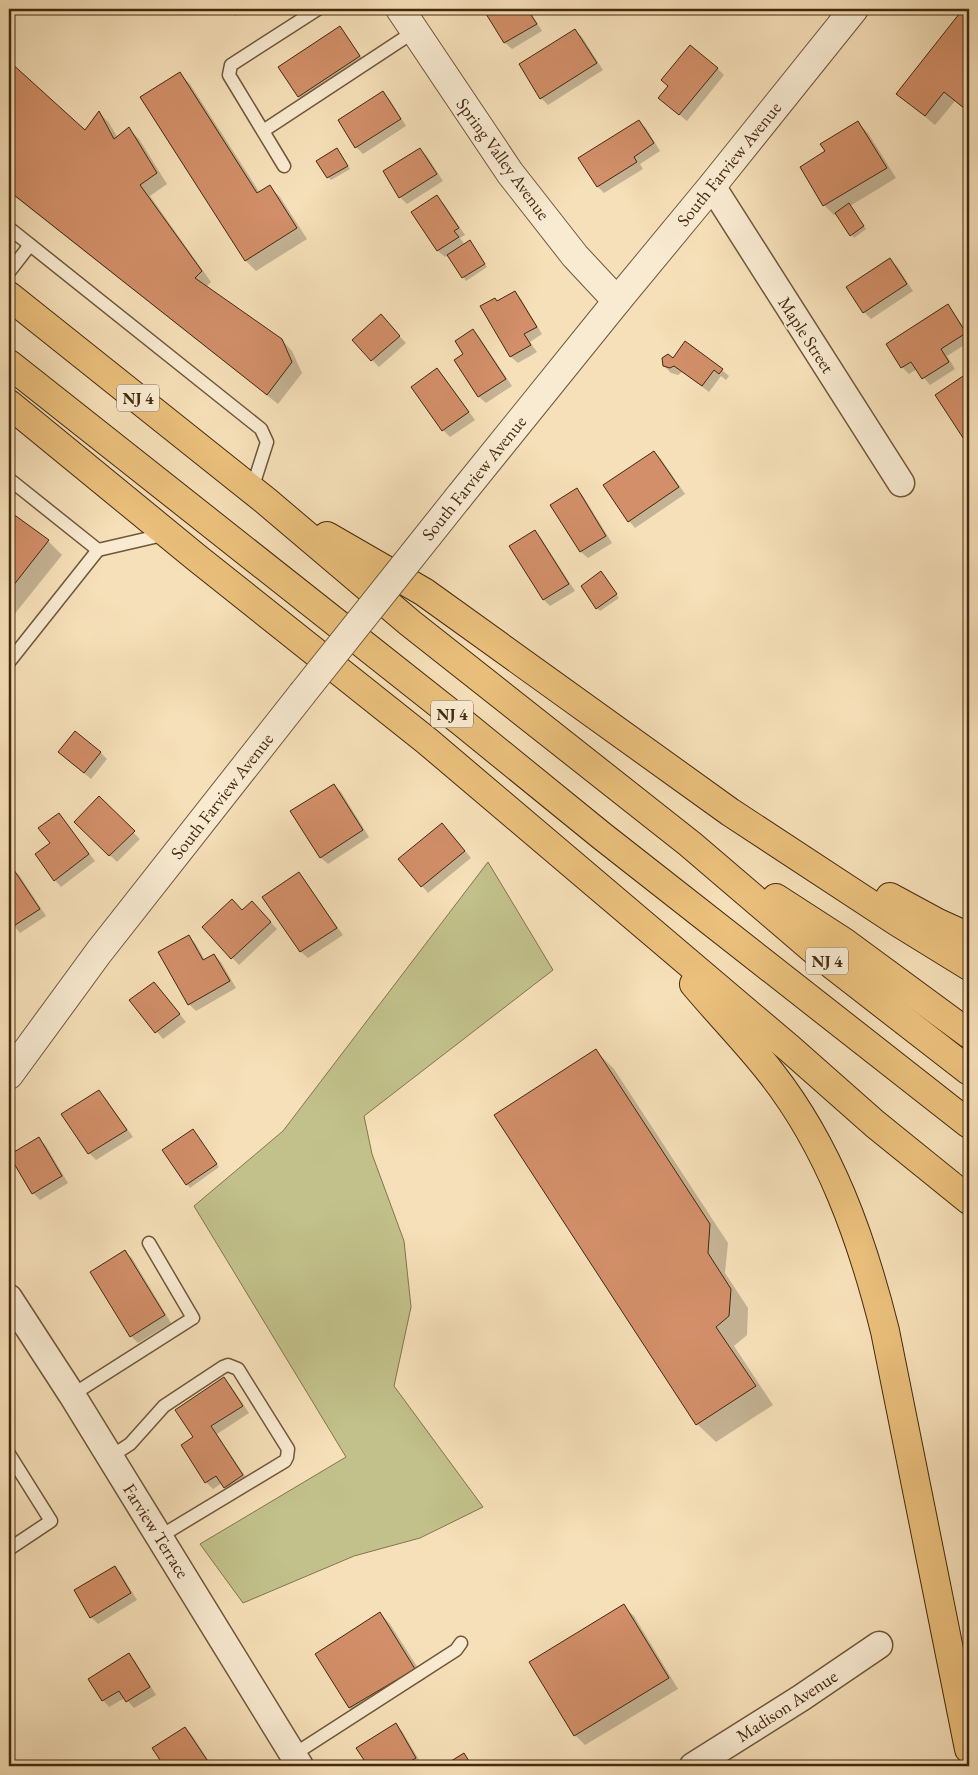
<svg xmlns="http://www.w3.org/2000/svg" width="978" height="1775" font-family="'EB Garamond',serif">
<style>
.green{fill:#c2c18b;stroke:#83754c}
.shadow{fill:#0003}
.building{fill:#d28f69;stroke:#44290e}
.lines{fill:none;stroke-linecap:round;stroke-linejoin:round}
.service-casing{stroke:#705739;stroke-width:15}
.minor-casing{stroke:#705739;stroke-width:29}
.tertiary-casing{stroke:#705739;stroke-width:30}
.trunk-casing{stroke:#44290e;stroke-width:30}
.service{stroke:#f9ebd2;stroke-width:12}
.minor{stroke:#f9ebd2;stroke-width:26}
.tertiary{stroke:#f9ebd2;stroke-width:28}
.trunk{stroke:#ebc07c;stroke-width:28}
.tertiary-bridge-casing{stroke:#705739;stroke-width:30;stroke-linecap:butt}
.tertiary-bridge{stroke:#f9ebd2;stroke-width:28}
.labels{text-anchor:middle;stroke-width:4;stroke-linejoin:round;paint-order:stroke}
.shield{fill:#f9ebd2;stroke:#7a6349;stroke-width:1}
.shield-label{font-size:16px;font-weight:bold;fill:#44290e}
.street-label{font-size:18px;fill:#44290e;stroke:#f9ebd2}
</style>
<rect width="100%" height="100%" fill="#f6e0b9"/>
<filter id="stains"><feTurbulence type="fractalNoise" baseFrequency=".004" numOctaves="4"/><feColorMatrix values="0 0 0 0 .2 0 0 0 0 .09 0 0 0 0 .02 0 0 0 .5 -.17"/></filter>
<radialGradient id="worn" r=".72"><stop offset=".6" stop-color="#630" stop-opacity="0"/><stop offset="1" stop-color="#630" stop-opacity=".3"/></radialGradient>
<path class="green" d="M488,862L553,970L364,1116L372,1154L404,1241L411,1307L394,1386L483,1507L420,1538L354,1556L243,1603L200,1544L346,1457L194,1206L283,1131Z"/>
<g class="shadow">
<path d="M228,9H248L235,16Z"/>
<path d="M484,9H534L530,11L542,31L512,49L505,43Z"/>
<path d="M964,9L969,10V113L955,101L935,125L898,94Z"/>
<path d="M340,28L346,35L366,64L306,103L299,97L280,67Z"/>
<path d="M575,30L582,37L603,70L548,105L541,98Z"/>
<path d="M9,63L85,132L100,113L109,123L118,138L129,129L139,139L167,184L150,196L211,282L206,287L282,340L292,351L302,373L278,404L9,192Z"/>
<path d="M717,68L724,75L687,121L659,98Z"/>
<path d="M180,74L190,84L260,193L270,187L280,197L307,239L256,271L246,261L142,98Z"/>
<path d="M383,93L390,100L406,126L363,154L356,147Z"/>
<path d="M639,121L646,128L660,151L640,164L643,169L604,193L598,187Z"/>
<path d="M858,123L868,133L896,178L850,206L866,229L854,238L837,214L834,215L824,205L827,152Z"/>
<path d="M420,149L427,156L443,181L407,204L400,197Z"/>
<path d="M340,153L350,169L331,180L328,177Z"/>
<path d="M437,197L444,204L465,235L460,238L465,245H473L487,267L466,281L449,255L445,257L438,251L413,212Z"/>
<path d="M890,260L897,266L913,291L871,319L864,312Z"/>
<path d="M515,292L521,299L542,334L530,342L537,352L518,363L511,357L482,307L498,302Z"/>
<path d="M948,306L954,313L969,335V342L947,356L955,369L930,385L917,369L909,374L902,367Z"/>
<path d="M387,323L406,343L379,367L353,340Z"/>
<path d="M473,331L480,338L512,386L486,403L479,397L455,360L465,354Z"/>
<path d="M673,360L722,370L729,376L726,380L721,376L709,392L682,372L678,375L671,373L664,366Z"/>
<path d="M437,370L444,377L475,420L450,437L443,430Z"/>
<path d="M969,374V445L936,395Z"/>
<path d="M654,452L661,459L685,494L635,528L629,521Z"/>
<path d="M577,490L583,496L612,543L588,558L581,552L552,505Z"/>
<path d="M9,513L48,541L62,555L9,621Z"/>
<path d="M534,531L541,538L575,591L550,606L544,600Z"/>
<path d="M604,576L619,598L600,611L597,608Z"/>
<path d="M100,752L107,759L91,779L66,759Z"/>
<path d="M334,785L341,792L369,837L328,864L321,858L292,812Z"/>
<path d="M99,798L140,839L117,862L75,822Z"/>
<path d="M65,822L95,861L61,887L55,880L51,843Z"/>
<path d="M449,831L471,858L428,893L422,886Z"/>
<path d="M12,869L19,875L46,916L20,933L9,920V871Z"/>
<path d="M299,874L305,881L343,935L308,958L301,952L264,898Z"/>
<path d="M259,909L277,929L239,965L203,927L242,912Z"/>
<path d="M188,936L195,943L205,960L214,955L221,962L236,988L196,1011L189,1004Z"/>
<path d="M9,975L14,981L9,985Z"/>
<path d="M161,991L186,1022L163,1039L131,1000Z"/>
<path d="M596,1051L614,1069L728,1243L725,1273L748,1308L747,1335L734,1346L773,1405L716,1442L697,1424Z"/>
<path d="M99,1092L106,1099L133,1137L96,1160L89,1153L63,1114Z"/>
<path d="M195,1133L219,1167L190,1188L163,1151Z"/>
<path d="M39,1139L46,1146L68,1183L40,1200L33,1193Z"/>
<path d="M125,1252L132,1258L171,1323L138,1343L131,1336L91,1272Z"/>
<path d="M224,1379L231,1386L249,1413L217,1434L249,1482L231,1494L222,1483L213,1489L206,1482L195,1437Z"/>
<path d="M115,1567L121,1574L137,1600L98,1624L91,1617Z"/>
<path d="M623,1606L634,1616L678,1689L585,1745L575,1735Z"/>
<path d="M380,1613L390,1624L425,1679L360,1718L350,1708L316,1654Z"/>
<path d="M129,1655L135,1661L156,1695L134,1708L125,1698L109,1707L103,1700Z"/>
<path d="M396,1725L402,1731L422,1765L420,1766H369L358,1749Z"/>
<path d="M185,1728L192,1735L212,1766H165L154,1749Z"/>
<path d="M464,1755L474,1766H446Z"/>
</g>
<g class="building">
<path d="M483,9H527L537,24L504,43Z"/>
<path d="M963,9H969V112L944,92L925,116L896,94Z"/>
<path d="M340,26L360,56L298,97L278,67Z"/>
<path d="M575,29L597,63L540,99L519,64Z"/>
<path d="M690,45L718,68L679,115L658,98L668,86L661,80Z"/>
<path d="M9,61L85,130L99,111L114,139L129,127L157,173L140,185L202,271L195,278L282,339L292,362L267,395L9,191Z"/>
<path d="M180,72L257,193L270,185L297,228L245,261L140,97Z"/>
<path d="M383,91L401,119L355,148L338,120Z"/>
<path d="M639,120L654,143L634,157L637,162L597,187L578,158Z"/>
<path d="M858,121L887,168L823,206L800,167L825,151L820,144Z"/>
<path d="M337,148L348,166L327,178L316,161Z"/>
<path d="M420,148L437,174L399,198L383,171Z"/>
<path d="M437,195L459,228L454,231L459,237L437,251L411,212Z"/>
<path d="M849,203L864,226L850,236L835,213Z"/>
<path d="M470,240L485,264L462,278L447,255Z"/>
<path d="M890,258L907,284L863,313L846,287Z"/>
<path d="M515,291L537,327L524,334L531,345L510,357L480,306L495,298L497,301Z"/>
<path d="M948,304L966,333L941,349L949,362L922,379L911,362L901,368L886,344Z"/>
<path d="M381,314L400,336L371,361L352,340Z"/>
<path d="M473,329L506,379L478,397L454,360L463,354L455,341Z"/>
<path d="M685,341L723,369L719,374L714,370L702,386L674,366L670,368L663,366L662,358L668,354L673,358Z"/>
<path d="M437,368L469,412L442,431L411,387Z"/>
<path d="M969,372V447L935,395Z"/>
<path d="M654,451L679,487L628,522L603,485Z"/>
<path d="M577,488L606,536L580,552L550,505Z"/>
<path d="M9,511L49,540L9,591Z"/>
<path d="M535,530L569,584L543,600L509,546Z"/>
<path d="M601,571L617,594L596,609L581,586Z"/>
<path d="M75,731L101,752L84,773L58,752Z"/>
<path d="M334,784L363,830L320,858L290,811Z"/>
<path d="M99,796L135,831L109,856L74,822Z"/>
<path d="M59,813L89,854L54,881L35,854L50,843L38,828Z"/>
<path d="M442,823L465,851L421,887L398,859Z"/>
<path d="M12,867L40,909L12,927L9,922V869Z"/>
<path d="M299,872L337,928L300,952L262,897Z"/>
<path d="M232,899L242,910L252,901L271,922L231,959L202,927Z"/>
<path d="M189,935L203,960L214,954L230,981L188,1005L158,952Z"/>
<path d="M154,982L180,1014L155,1033L129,1000Z"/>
<path d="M596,1049L710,1224L708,1253L731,1289L729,1316L716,1327L756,1386L696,1425L494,1115Z"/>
<path d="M99,1090L127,1130L88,1154L61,1114Z"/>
<path d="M193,1129L217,1164L186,1185L162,1150Z"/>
<path d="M39,1137L62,1176L32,1194L9,1155Z"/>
<path d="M125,1250L165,1315L130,1337L90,1272Z"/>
<path d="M224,1377L243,1406L211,1426L243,1475L224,1488L216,1476L205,1483L181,1445L193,1437L175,1410Z"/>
<path d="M115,1566L131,1593L90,1618L74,1590Z"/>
<path d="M624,1604L669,1678L574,1736L529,1662Z"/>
<path d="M380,1612L415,1669L349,1708L315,1654Z"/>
<path d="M129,1653L150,1687L126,1702L119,1691L102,1701L88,1679Z"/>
<path d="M396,1723L416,1758L403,1766H368L356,1748Z"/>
<path d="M185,1727L211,1766H164L152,1748Z"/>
<path d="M464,1753L472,1766H443Z"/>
</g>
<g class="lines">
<g class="service-casing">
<g id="service">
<path d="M263,131L415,31"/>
<path d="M284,166L229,75L231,65L318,9"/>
<path d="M9,228L261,429L267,442L252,489"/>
<path d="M9,272L30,245"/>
<path d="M9,479L98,550L167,534"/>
<path d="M9,662L98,550"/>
<path d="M9,1329L22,1321"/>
<path d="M72,1395L193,1318L149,1243"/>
<path d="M9,1454L51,1521L9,1549"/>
<path d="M110,1457L130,1444L164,1406L223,1367L228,1365L238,1369L288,1449L287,1457L285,1461L159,1537"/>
<path d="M293,1755L456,1650L461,1643"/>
</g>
</g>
<g class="minor-casing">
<g id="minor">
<path d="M712,186L901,483"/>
<path d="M9,1298L72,1395L300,1766"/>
<path d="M693,1766L801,1698L879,1645"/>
</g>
</g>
<g class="tertiary-casing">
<g id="tertiary">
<path d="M400,9L510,173L575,256L617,301"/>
<path d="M458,498L617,301L712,186L854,9"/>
<path d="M9,1075L99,952L302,694"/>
</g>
</g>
<g class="trunk-casing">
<g id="trunk">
<path d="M9,296L266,501L410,623L690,844L821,956L969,1071"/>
<path d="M9,364L463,723L602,836L969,1124"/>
<path d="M9,404L197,558L427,741L789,1048L875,1124L969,1200"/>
<path d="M327,536L424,592L730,812L896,921L969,966"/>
<path d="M890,897L938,923L969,937"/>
<path d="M776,898L844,942L969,1034"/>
<path d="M694,984C719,1014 747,1042 771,1073C830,1148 862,1239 885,1331L969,1749"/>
</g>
</g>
<use href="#service" class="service"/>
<use href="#minor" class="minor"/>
<use href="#tertiary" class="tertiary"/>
<use href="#trunk" class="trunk"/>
<g class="tertiary-bridge-casing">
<path id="tertiary-bridge" d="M302,694L458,498"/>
</g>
<use href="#tertiary-bridge" class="tertiary-bridge"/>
</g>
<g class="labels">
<g class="shield">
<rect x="117" y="384.5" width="42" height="27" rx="4"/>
<rect x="431" y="700.5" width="42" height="27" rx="4"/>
<rect x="806" y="947.5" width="42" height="27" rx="4"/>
</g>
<g class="shield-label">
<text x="138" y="404">NJ 4</text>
<text x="452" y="720">NJ 4</text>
<text x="827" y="967">NJ 4</text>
</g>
<g class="street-label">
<text transform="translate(503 159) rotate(54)" y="6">Spring Valley Avenue</text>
<text transform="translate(729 164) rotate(-51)" y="6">South Farview Avenue</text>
<text transform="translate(806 335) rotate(57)" y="6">Maple Street</text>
<text transform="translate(474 478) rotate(-51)" y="6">South Farview Avenue</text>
<text transform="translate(222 796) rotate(-52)" y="6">South Farview Avenue</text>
<text transform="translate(156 1531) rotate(58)" y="6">Farview Terrace</text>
<text transform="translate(787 1706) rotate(-33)" y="6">Madison Avenue</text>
</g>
</g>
<rect width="978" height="1775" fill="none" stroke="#f6e0b9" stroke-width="30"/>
<rect x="10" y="10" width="958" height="1755" fill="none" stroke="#44290e" stroke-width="2.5"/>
<rect x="15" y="15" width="948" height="1745" fill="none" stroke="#44290e"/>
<rect width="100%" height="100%" filter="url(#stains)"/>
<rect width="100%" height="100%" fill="url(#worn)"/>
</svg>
